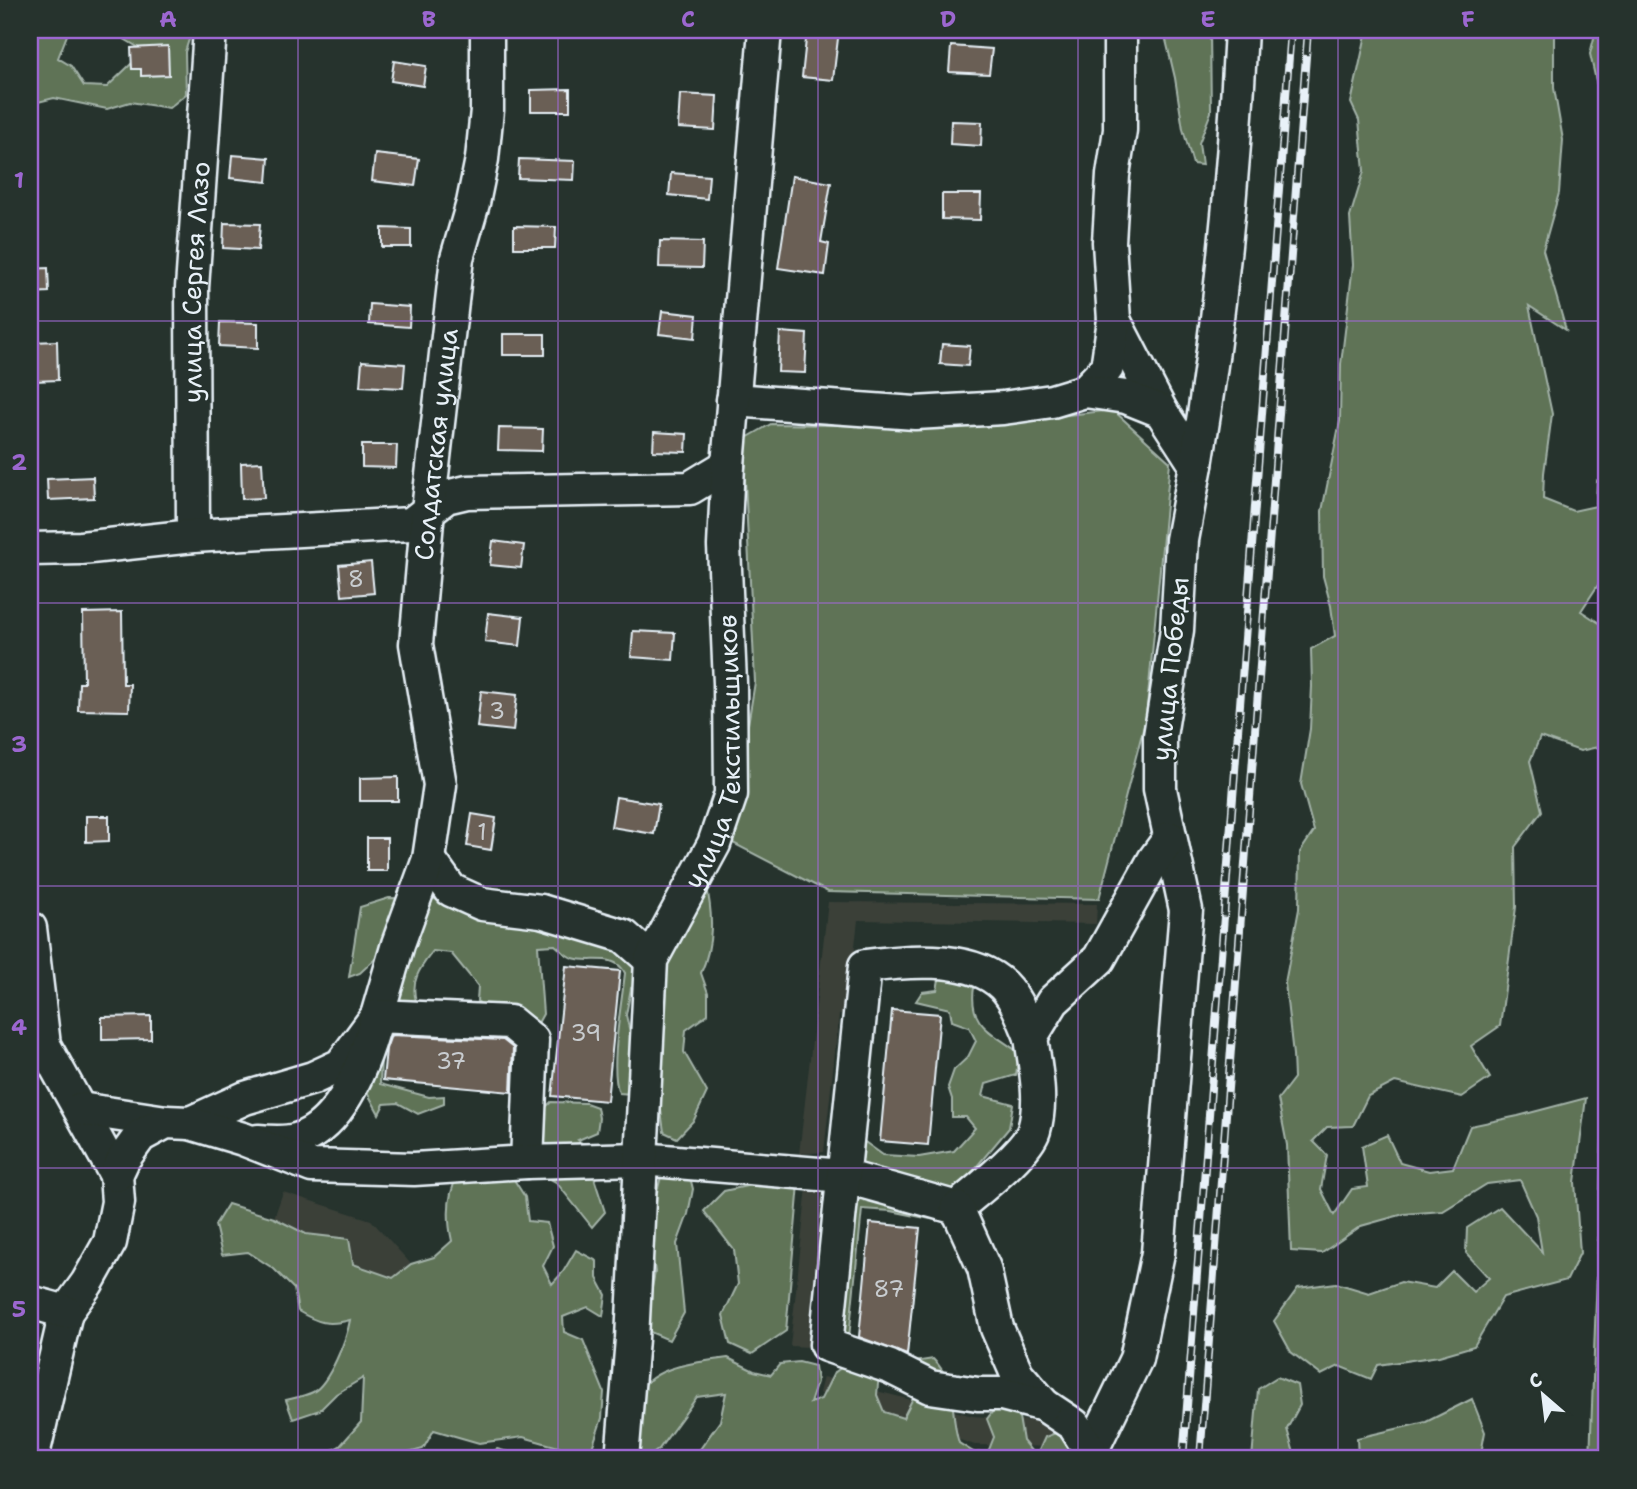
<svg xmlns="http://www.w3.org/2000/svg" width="1637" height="1489" font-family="'Shantell Sans',sans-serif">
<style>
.built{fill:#3a4039}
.green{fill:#5e7357;stroke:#a3b2a8;stroke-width:2}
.building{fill:#6a5f55;stroke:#e8f1f8;stroke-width:2}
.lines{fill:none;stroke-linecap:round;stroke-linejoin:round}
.minor-casing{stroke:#e8f1f8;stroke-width:37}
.minor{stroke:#26332d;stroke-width:32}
.rail-casing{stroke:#e8f1f8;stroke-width:8}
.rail{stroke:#26332d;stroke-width:5;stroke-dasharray:16;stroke-linecap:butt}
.grid{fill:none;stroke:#9c67d0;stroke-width:2;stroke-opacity:0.55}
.labels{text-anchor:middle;stroke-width:5;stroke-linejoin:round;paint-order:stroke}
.number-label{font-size:23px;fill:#c8cccf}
.street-label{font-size:26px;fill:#e8f1f8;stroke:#26332d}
.neatline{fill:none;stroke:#9c67d0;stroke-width:2.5}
.grid-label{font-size:23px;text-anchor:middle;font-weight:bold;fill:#9c67d0}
</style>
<rect width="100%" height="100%" fill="#26332d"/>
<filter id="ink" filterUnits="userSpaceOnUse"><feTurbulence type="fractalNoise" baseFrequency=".0143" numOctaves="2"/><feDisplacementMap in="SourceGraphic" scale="14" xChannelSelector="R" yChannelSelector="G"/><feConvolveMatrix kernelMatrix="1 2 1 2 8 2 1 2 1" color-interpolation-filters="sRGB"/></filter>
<g filter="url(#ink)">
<g class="built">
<path d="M828,902L1097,904L1096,924L858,920L847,1014L839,1015L824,1152L799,1154Z"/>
<path d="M807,1187L824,1190L809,1347L790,1346Z"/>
<path d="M283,1192L371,1220L411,1264L393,1278L352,1264L348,1239L306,1234L274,1218Z"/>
<path d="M823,1377L973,1416L1057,1423V1447L975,1445L819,1393Z"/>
</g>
<g class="green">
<path d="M30,30H69L58,58L71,66L84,86L107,87L131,64L141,49L109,30H192L185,52L186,94L169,108L130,102L107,109L54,98L30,104Z"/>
<path d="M1170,30H1210L1211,112L1199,143L1202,165L1193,164L1183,129L1175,78L1166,40Z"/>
<path d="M1367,30H1554V88L1563,140L1559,193L1543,250L1566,330L1529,306L1552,414L1544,473L1543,499L1573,511L1596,506L1597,481L1607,491V580L1604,576L1581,611L1607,628V745L1580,751L1540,737L1530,761L1542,811L1515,847L1516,907L1500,1026L1471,1046L1490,1078L1462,1097L1395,1082L1368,1096L1353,1126L1327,1127L1313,1141L1327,1155L1321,1189L1334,1215L1352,1189L1368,1187L1362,1146L1387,1135L1400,1163L1429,1171L1453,1168L1470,1126L1518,1116L1586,1098L1575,1182L1580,1253L1567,1280L1503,1297L1474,1346L1439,1356L1378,1365L1371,1379L1339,1366L1321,1375L1291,1352L1274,1321L1298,1288L1336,1283L1369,1293L1401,1282L1435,1288L1452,1271L1473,1292L1489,1278L1466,1253L1467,1228L1500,1207L1542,1252L1536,1216L1520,1180L1487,1184L1443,1211L1404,1214L1361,1226L1322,1253L1291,1251L1287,1145L1278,1099L1294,1078L1293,1055L1285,983L1299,909L1300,852L1314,831L1301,784L1310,729L1312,686L1311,649L1335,636L1331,606L1323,576L1322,511L1340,421L1341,364L1353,265L1350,217L1364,171L1359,120L1351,103Z"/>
<path d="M1596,30H1607V86L1597,85L1590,54Z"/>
<path d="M1113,410L1170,462L1146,718L1099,899L828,892L729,841L755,682L743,440L771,424L957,427Z"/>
<path d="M706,883C713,914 714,943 701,973L708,993V1014L686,1030L684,1052L707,1092L694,1120L677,1138L664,1132L658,1089L638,990L631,988L626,1015L632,1041L631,1094L619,1093C609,1068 622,1002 625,973C614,952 591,964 573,958C567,957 560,949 555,945L538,946L543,1014L538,1023L487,1008L477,1001L478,986L451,953L433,951C421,967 410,980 416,1001L401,1022L382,1034L380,1084L429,1097L444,1096V1104L418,1114L398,1103L384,1104L379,1114L366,1090L362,1023L360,1012L370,989L376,958L360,973L349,977L360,907L389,898L435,899L461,909L502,911L661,962Z"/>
<path d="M940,974H962L974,987C968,1027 993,1032 1019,1053L1016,1075L986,1084L983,1096L1013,1104L1009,1128L956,1191L941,1221L891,1211L862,1209L849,1338L837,1330L862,1140L883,1155L919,1157L954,1151L975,1128L966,1117H952V1099L948,1087L954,1070L968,1057L976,1041L969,1027L952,1021L950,1009L916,1001L922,992L937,990Z"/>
<path d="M1607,1023V1459H1590L1606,1033Z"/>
<path d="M551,1102L586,1103L597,1107L599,1118L597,1132L578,1140L591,1150L595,1181L605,1212L592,1227L556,1182L539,1173L540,1113Z"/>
<path d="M663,1169L689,1173L693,1189L688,1214L677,1244L684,1313L669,1340L648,1331L647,1315L655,1272L650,1239V1219Z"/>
<path d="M458,1175L513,1178L525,1197L528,1221L547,1223L553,1246L543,1266L552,1284L563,1272L576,1250L597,1261V1278L606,1295L603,1316L588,1307L563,1317L564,1332L583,1340L604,1392L602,1418L592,1448H562L523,1437L479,1443L434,1430L423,1449L387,1459H316L340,1446L361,1422L363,1378L336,1394L320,1410L293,1419L286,1400C294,1398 305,1396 313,1392C329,1384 347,1338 350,1320C328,1326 318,1323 298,1311L294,1289L274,1269L248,1252L222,1255L215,1225L228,1204L274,1218L306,1234L349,1239L353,1264L393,1278L411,1264L434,1257L452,1241C447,1219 447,1195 458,1175Z"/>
<path d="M760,1183L799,1184L786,1331L752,1354L730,1344L723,1315L738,1284L734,1250L704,1211L724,1191Z"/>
<path d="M728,1358L754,1371L771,1375L780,1364L799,1362L815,1366L817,1382L810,1403L821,1399L834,1373L849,1362L879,1373L877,1395L884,1412L903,1418L913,1398L914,1362L933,1359C959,1384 949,1413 959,1443L975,1453L988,1452L994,1437L987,1419L999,1403L1018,1411L1023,1441L1036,1457L1045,1437L1061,1431L1088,1459H693L720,1421L726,1393L697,1397L659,1449L649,1457L633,1449C634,1433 632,1413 636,1399C647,1365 699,1362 728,1358Z"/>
<path d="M1277,1377L1297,1385L1300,1405L1287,1429L1294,1453L1293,1459H1252L1258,1389Z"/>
<path d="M1472,1399L1485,1432L1480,1459H1358L1357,1438L1426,1422Z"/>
<path d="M497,1449L522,1456L560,1459H480Z"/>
</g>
<g class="building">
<path d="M807,30H839L833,80L802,77Z"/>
<path d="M168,46L169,75L141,76V69H132L131,48Z"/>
<path d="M951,46L992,49L989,74L949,72Z"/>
<path d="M394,61L426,66L423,86L391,81Z"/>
<path d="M570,89V111H531V90Z"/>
<path d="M680,94L717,96L715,130L678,128Z"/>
<path d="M951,121L982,122L981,146L950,144Z"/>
<path d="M375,154L419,159L415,186L372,181Z"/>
<path d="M232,155L269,158L267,182L230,178Z"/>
<path d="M519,159L575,161L574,180L518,178Z"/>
<path d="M671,173L709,176L707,199L669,195Z"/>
<path d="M792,176L831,183L821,242L829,244L825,275L778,268Z"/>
<path d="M942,194H981L980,220L942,219Z"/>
<path d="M224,223L260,224L258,250L223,248Z"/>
<path d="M514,226L556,227L555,248H514Z"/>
<path d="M382,228L411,229V247H382Z"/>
<path d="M660,241L703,242L702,268L659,267Z"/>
<path d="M48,268L49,292L30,293V269Z"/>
<path d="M370,304L410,307L409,327L369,324Z"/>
<path d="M662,311L697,315L695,338L659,334Z"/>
<path d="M220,322L258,323V348L219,346Z"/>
<path d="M780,332L807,334L805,373L778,372Z"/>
<rect x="503" y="334" width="42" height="21"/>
<path d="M57,341L58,380L34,381L33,342Z"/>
<path d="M942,344L970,346L968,366L940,364Z"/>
<path d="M362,361L405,364L403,388L360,386Z"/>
<path d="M499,428L543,429L542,451L498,450Z"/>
<path d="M654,432L687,434L686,452L653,451Z"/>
<path d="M362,445H397L396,468L362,467Z"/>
<path d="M262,462L264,498L242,499L241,463Z"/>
<path d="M93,477L94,498L48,500L47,479Z"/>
<path d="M493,541L524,545L521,568L490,565Z"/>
<path d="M371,562L374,593L342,596L339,565Z"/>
<path d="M122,612L123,684H130L129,711L78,710L79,683H84L83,613Z"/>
<path d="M488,613L523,617L520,646L485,642Z"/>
<path d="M633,631L675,633L673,660L631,657Z"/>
<path d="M481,691L517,695L513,731L477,727Z"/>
<path d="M398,777V801H360V778Z"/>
<path d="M616,797L659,804L654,834L611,827Z"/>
<path d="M472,814L496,818L491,850L467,846Z"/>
<path d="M86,816H109V841L86,842Z"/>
<rect x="367" y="838" width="20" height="33"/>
<path d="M566,966L620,971L607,1101L552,1096Z"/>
<path d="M892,1010L940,1014L928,1145L880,1141Z"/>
<path d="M151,1016V1039L102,1040V1017Z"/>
<path d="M391,1035L503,1040L513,1048L511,1092L383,1080L386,1049Z"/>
<path d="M870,1223L920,1228L907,1355L859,1337Z"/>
</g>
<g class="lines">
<g class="minor-casing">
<g id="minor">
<path d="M1114,320L1161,411"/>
<path d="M1085,391L1107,368L1114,320L1109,242L1113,175L1120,130V30"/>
<path d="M733,400L915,413L1003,408L1052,401L1085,391L1126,397L1161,411L1196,465L1182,540L1177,630L1160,736V789L1186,910L1158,1253L1136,1359L1091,1452L1090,1459"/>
<path d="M1196,465C1220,321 1234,176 1241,30"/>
<path id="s1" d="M193,536L192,288L210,30"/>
<path d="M30,549L81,548L193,536L411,524L446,497L467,492L690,488L728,465"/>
<path d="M429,859L451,890L482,904L541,911L624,936L651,960"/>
<path d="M30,928L44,1045L116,1175L118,1202L110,1242L87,1283L66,1312L32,1459"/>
<path d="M80,1109L166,1122"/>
<path id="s2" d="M190,1123L245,1098L313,1078L341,1065L377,1016L398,944L429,859L440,785L416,644L428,510L457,258L473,203L482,159L487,110V30"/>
<path d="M258,1141C270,1142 285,1143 296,1140C343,1126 366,1058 377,1016L510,1022L532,1040L527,1162"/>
<path d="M116,1175L124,1158L140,1136L166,1122L190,1123L243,1139L312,1166L414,1169L527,1162L641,1159L843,1176L957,1208C976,1191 1027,1153 1034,1130C1043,1100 1035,1066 1031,1037"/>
<path d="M957,1208L984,1268L997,1328L1017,1374L1044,1405L1074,1425L1091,1452"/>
<path d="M30,1302L66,1312"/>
<path d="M1044,1405L1002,1394H978L930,1387L890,1367L826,1345L865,966C904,961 965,955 998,981C1015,994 1023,1018 1031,1037L1053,1001L1099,959L1154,860L1170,838"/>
<path id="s3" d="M622,1459L632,1339L651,960L714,844L731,794L730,683L724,546L728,465L765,30"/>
</g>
</g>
<use href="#minor" class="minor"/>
<g class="rail-casing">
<g id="rail">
<path d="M1183,1459L1291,30"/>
<path d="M1200,1459L1308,30"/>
</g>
</g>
<use href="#rail" class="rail"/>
</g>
</g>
<path class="grid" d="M298,30V1459M558,30V1459M818,30V1459M1078,30V1459M1338,30V1459M30,321H1607M30,603H1607M30,886H1607M30,1168H1607"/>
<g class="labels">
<g class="number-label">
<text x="356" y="587">8</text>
<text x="497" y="719">3</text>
<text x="482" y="840">1</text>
<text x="586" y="1041">39</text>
<text x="451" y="1069">37</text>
<text x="889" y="1297">87</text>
</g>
<g class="street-label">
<text dy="9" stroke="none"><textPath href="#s1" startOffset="254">улица Сергея Лазо</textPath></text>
<text dy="9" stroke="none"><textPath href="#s2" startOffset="807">Солдатская улица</textPath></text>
<text transform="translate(1170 669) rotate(-84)" y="9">улица Победы</text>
<text dy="9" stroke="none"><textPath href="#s3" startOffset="724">улица Текстильщиков</textPath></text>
</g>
</g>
<rect width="1637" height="1489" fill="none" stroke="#26332d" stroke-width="77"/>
<g transform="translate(1543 1395) rotate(332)" stroke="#26332d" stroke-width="5" paint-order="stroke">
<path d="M0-5L12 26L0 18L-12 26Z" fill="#e8f1f8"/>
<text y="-10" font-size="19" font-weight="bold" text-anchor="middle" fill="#e8f1f8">С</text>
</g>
<rect x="38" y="38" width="1560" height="1412" class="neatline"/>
<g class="grid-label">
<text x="168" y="27">A</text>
<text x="429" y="27">B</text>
<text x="688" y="27">C</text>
<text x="948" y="27">D</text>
<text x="1208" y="27">E</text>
<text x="1468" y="27">F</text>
<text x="19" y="188">1</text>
<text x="19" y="470">2</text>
<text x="19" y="752">3</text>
<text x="19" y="1035">4</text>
<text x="19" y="1317">5</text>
</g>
</svg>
